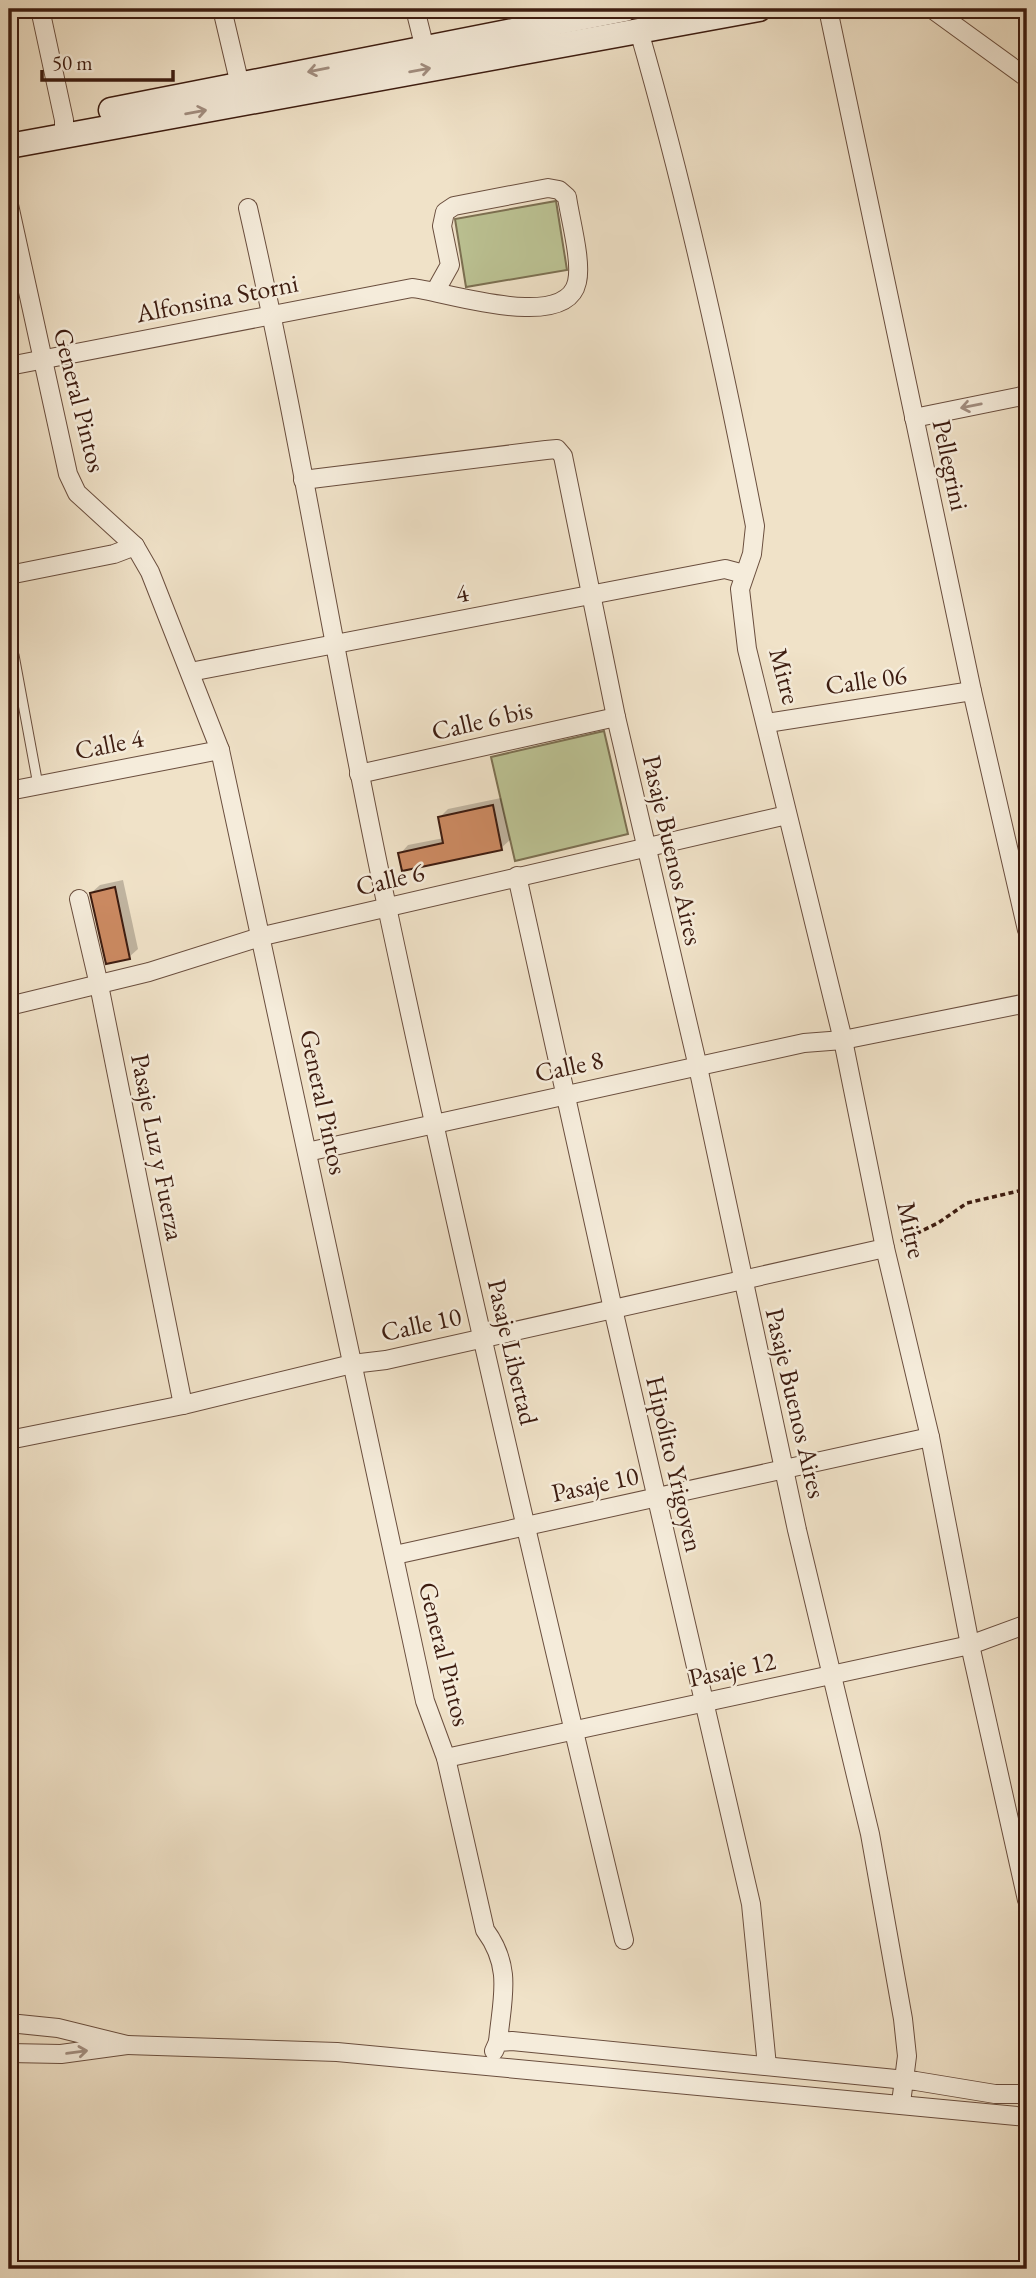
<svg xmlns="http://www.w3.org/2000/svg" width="1036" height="2278" font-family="'EB Garamond',serif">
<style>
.green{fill:#bcc394;stroke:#7c7052;stroke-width:2}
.shadow{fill:#0003}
.building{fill:#cc8a62;stroke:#3d1c10;stroke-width:2}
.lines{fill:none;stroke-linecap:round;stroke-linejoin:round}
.lane-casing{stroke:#6a4e3e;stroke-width:11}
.street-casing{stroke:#6a4e3e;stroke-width:20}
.secondary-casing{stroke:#3d1c10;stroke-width:27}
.path{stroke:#3d1c10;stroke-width:3.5;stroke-dasharray:5 3.5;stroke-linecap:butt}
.lane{stroke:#f5ecdb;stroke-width:9}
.street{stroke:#f5ecdb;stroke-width:18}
.secondary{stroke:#f5ecdb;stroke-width:24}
.oneway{stroke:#a28e80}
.labels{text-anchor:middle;stroke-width:5;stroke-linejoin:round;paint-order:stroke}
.street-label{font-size:26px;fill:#3d1c10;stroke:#f5ecdb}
</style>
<rect width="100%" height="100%" fill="#f0e2c8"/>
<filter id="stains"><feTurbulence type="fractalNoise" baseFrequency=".00286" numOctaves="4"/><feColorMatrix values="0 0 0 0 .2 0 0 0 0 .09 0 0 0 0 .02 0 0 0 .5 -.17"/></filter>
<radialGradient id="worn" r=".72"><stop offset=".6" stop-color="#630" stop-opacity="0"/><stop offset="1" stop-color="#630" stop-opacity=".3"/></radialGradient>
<g class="green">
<path d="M556,201L567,270L466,287L455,219Z"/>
<path d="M604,731L628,834L515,861L491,757Z"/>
</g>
<g class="shadow">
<path d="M501,798L510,840L501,848L400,854L408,845L444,838L440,817L448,809Z"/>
<path d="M123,880L138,949L129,957L91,893L100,885Z"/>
</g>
<g class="building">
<path d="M493,805L502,850L402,871L398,853L443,843L438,817Z"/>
<path d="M115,887L130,959L106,964L90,893Z"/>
</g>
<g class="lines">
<g class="lane-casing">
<path id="lane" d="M14,655L38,785"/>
</g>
<g class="street-casing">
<g id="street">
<path d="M40,9L64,120V136"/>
<path d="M222,9L240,85"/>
<path d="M415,9L425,49"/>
<path d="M828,9L972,691L1027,930"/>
<path d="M932,9L1027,78"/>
<path d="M639,31C686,194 723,360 755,526L752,554L740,589L747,649L843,1040L885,1248L930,1437L970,1645L1027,1900"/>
<path d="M9,205L68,474L77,493L135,546L150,572L220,750L425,1701L446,1758L485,1930C513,1968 502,1998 498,2042"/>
<path d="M248,208C301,440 337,675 387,907C461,1253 541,1597 624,1940"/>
<path d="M9,366L412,288C444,291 566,333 577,282C582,261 570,219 567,197L559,190L548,188L454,206L445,212L442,226L450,265L436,290"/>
<path d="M914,418L1027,395"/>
<path d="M303,480L546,450L557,449L563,456L616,717L698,1067L797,1530L870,1834L903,2019L907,2056L901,2103"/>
<path d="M9,575L114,554L135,546"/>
<path d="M190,672L725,569L744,574"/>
<path d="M767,723L972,691"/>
<path d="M359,774L616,717"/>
<path d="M9,791L220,750"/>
<path d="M517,876L613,1309L751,1904L767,2066"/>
<path d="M79,899L99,985L183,1405"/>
<path d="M9,1006L149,972L263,936L787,815"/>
<path d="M307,1152L804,1043L843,1040L1027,1003"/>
<path d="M9,1440L183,1405L352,1364L386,1360L885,1248"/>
<path d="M395,1555L930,1437"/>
<path d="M446,1758L970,1645L1027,1624"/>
<path d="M9,2023L58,2028L127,2045L61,2054L9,2053"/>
<path d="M127,2045L337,2052L1027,2117"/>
<path d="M494,2051L498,2042L512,2041L916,2081L995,2094H1027"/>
</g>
</g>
<g class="secondary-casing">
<g id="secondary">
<path d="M111,110L625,9"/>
<path d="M9,146L759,9"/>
</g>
</g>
<path class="path" d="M901,1241L938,1223L967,1203L1027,1189"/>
<use href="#lane" class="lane"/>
<use href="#street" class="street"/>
<use href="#secondary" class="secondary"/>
</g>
<defs><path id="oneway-shaft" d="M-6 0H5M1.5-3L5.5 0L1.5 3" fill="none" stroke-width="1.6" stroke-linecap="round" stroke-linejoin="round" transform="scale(1.75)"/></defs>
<g class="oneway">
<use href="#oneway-shaft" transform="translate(318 70) rotate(169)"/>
<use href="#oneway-shaft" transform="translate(420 70) rotate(-10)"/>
<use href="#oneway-shaft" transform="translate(196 112) rotate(-10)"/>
<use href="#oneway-shaft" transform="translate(971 406) rotate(169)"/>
<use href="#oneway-shaft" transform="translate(77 2052) rotate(-8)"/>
</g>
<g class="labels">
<g class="street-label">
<text transform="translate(217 298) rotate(-11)" y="9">Alfonsina Storni</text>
<text transform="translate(80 400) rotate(76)" y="9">General Pintos</text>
<text transform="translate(951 465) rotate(78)" y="9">Pellegrini</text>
<text transform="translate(462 593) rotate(-11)" y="9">4</text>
<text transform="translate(785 676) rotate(75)" y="9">Mitre</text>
<text transform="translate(866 680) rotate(-8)" y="9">Calle 06</text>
<text transform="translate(482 720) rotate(-13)" y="9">Calle 6 bis</text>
<text transform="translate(109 744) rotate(-11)" y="9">Calle 4</text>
<text transform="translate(673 850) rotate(77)" y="9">Pasaje Buenos Aires</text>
<text transform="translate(390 879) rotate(-13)" y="9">Calle 6</text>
<text transform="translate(569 1066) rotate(-12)" y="9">Calle 8</text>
<text transform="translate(324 1102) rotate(78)" y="9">General Pintos</text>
<text transform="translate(158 1147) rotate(79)" y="9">Pasaje Luz y Fuerza</text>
<text transform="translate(912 1230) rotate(78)" y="9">Mitre</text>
<text transform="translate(421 1324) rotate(-12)" y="9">Calle 10</text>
<text transform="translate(513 1352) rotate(77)" y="9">Pasaje Libertad</text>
<text transform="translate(796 1403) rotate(77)" y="9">Pasaje Buenos Aires</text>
<text transform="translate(675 1464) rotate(77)" y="9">Hipólito Yrigoyen</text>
<text transform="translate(595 1484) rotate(-12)" y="9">Pasaje 10</text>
<text transform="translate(445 1654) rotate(76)" y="9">General Pintos</text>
<text transform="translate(732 1669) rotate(-12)" y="9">Pasaje 12</text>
</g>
</g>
<rect width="1036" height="2278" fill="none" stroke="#f0e2c8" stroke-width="35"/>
<rect x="10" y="10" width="1015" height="2257" fill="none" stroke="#3d1c10" stroke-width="3.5"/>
<rect x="18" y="18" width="1001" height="2243" fill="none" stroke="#3d1c10" stroke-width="2"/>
<path d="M42 70v10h131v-10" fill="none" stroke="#3d1c10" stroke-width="3.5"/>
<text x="52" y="70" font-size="21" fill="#3d1c10" stroke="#f5ecdb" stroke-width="5" paint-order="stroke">50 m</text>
<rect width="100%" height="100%" filter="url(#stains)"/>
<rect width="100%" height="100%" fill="url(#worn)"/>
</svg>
